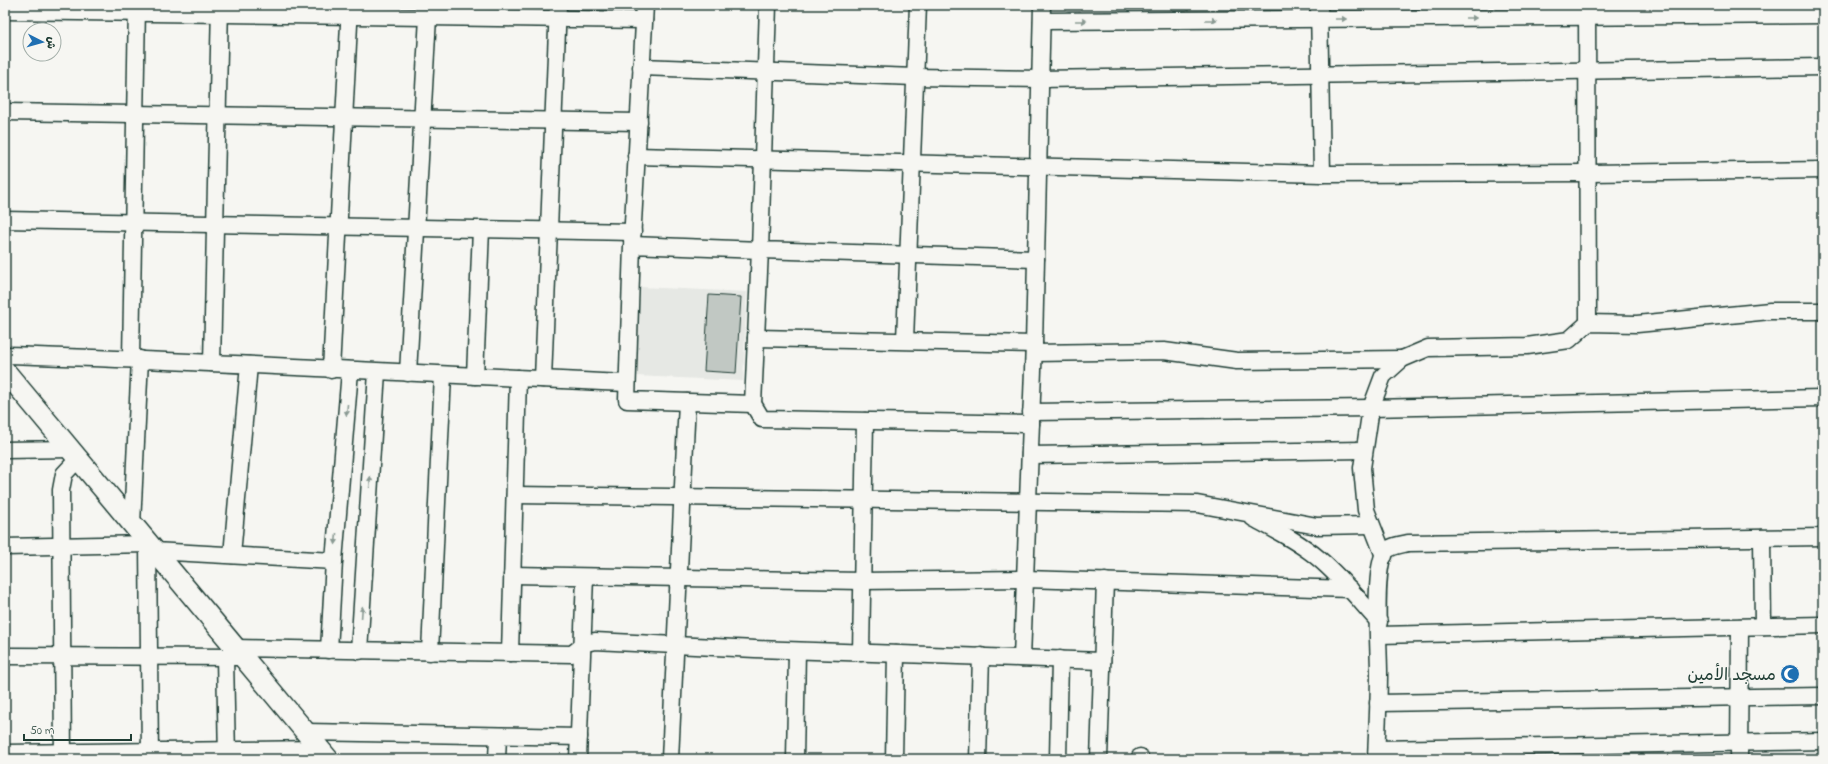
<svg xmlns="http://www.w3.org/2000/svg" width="1828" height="764" font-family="'Indie Flower','Playpen Sans Arabic',sans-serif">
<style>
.built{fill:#e6e8e4}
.building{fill:#c1c8c3;stroke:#1f3d34}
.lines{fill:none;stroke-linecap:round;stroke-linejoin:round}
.minor-casing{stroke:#1f3d34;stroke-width:19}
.major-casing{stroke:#1f3d34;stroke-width:23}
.minor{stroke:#f6f6f2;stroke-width:16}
.major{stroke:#f6f6f2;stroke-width:20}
.oneway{fill:#8a9a93}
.labels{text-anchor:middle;stroke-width:3;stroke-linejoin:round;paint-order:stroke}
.poi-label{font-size:17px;fill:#1f3d34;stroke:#f6f6f2;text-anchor:end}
</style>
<rect width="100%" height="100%" fill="#f6f6f2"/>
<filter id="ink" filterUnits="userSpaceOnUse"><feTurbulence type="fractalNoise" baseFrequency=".025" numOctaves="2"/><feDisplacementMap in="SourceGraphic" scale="8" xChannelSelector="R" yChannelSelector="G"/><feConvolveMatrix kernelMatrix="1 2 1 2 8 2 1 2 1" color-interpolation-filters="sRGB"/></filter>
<g filter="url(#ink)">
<g class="built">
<path d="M640,287L747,292L743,381L636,376Z"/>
<path d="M1823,748V759H1746V750Z"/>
</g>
<path class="building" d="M709,295L741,297L736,373L704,371Z"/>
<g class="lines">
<g class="minor-casing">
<g id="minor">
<path d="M768,5L760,250L1036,259"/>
<path d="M1319,5L1322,174"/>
<path d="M1587,5L1588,323"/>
<path d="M5,11L644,20"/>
<path d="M1042,21L1823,15"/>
<path d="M641,67L915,77L1040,79L1823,67"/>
<path d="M5,112L639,122"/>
<path d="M636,156L1322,174L1588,173L1823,170"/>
<path d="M5,220L633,232"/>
<path d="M632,241L645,5"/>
<path d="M632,245L760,250L753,404L627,400Z"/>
<path d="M756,338L1034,344"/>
<path d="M905,340L918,5"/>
<path d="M1034,353L1164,351L1237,361L1402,359"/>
<path d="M5,355C213,361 420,374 627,383"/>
<path d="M131,359L137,5"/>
<path d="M212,363L220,5"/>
<path d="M331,370L350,5"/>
<path d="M408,373L428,17"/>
<path d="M475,376L481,229"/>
<path d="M543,379L558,5"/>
<path d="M753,404L762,419L1031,424"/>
<path d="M1031,412L1371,408L1823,398"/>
<path d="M5,450L72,449"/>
<path d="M1030,455L1364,450"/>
<path d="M515,495L1197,504L1317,526L1371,525"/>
<path d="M1253,518C1275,530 1299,542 1318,558C1341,577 1359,600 1379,622"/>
<path d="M132,524L140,359"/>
<path d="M1762,538L1763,626"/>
<path d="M5,547L148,544L150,759"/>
<path d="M154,551L334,561"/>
<path d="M232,555L249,365"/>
<path d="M1384,556L1366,510L1362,468L1371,408L1383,376L1402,359L1428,348L1527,346L1569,340L1588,323L1637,324L1770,311H1823"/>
<path d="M512,575L862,581L1025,579L1350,589"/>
<path d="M1379,635L1823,625"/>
<path d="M235,648L572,654L586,643L595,641L755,649L1102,661"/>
<path d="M329,650L334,561L350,371"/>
<path d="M359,651L377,372"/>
<path d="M430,652L443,375"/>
<path d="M510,653L518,378"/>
<path d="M861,653L865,421"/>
<path d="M5,656L243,657"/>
<path d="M225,657L227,759"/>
<path d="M1022,658L1034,344L1042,5"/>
<path d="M1378,703L1823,696"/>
<path d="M306,732L579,737"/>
<path d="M1377,749L1823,741"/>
<path d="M5,753L319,749"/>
<path d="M63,759L61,490L64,474L79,458"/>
<path d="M497,759L498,736"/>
<path d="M578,759L585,577"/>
<path d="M670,759L687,402"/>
<path d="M795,759L797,651"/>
<path d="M894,759L896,654"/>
<path d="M978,759L981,656"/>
<path d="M1058,759L1060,659"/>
<path d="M1099,759L1105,581"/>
<path d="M1140,759V757"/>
<path d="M1376,759C1377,730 1379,702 1379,673C1379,648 1373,570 1385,552C1390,546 1400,545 1408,543L1823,537"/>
<path d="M1739,759L1740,627"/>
</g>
</g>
<g class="major-casing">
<path id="major" d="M5,371L328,759"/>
</g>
<use href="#minor" class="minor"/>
<use href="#major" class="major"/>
</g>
<defs><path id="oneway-solid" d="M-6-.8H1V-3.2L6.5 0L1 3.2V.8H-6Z"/></defs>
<g class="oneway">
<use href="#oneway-solid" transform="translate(1471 18)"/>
<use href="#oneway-solid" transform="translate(1341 19)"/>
<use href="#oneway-solid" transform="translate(1211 20)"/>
<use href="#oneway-solid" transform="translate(1081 21)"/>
<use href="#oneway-solid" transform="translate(347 410) rotate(95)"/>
<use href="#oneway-solid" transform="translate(370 482) rotate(-86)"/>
<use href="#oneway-solid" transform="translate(336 539) rotate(95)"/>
<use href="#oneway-solid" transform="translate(362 612) rotate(-86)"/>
</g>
</g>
<defs>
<g id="mosque-disc" transform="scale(1)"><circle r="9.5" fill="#1f6fb2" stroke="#f6f6f2"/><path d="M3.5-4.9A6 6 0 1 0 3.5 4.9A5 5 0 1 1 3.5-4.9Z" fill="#fff"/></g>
</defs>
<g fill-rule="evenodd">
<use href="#mosque-disc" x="1790" y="674"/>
</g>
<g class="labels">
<g class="poi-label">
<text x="1776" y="680">مسجد الأمين</text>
</g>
</g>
<rect width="1828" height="764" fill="none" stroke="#f6f6f2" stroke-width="20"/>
<rect x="10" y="10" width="1808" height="744" fill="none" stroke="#1f3d34" stroke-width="1.5" filter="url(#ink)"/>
<g transform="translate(42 42) rotate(96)"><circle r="19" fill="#f6f6f2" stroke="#a0aca6"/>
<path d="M0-3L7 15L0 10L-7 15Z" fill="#1f6fb2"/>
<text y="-6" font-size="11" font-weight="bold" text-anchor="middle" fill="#1f3d34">ش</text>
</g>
<path d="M24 734v6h107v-6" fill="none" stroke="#1f3d34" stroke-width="2"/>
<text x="30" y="734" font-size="12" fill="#1f3d34" stroke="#f6f6f2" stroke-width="3" paint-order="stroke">50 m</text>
</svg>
